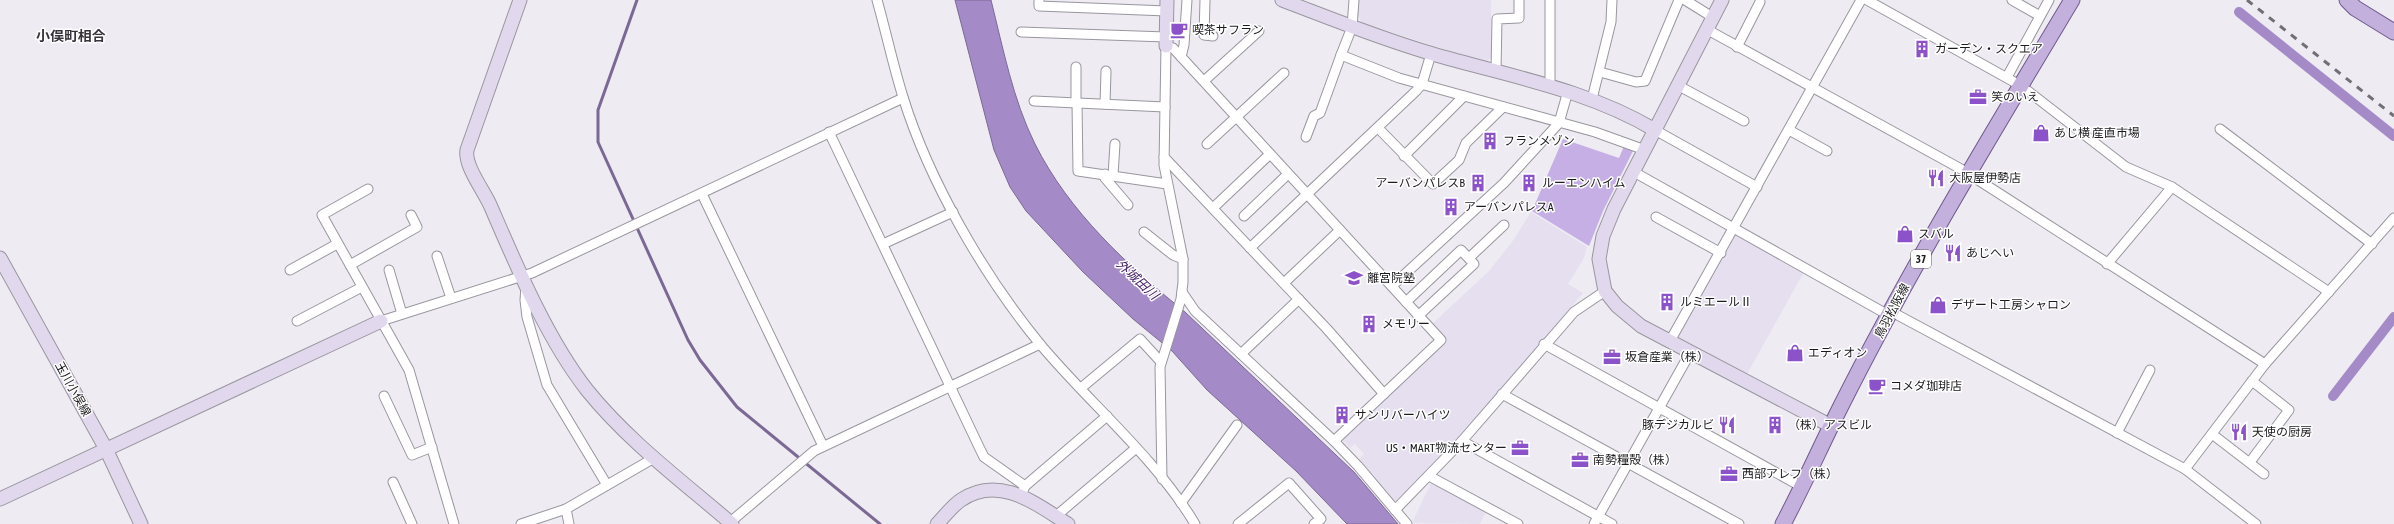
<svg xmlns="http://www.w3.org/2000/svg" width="2394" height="524" font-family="'Asap Condensed','Noto Sans JP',sans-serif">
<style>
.built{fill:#e5dfef}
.green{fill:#c5afe5}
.water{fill:#a48bc7;stroke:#7b6994}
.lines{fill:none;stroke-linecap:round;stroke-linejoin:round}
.stream{stroke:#7b6994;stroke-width:3}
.canal{stroke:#a48bc7;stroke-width:10}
.street-casing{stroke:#99969e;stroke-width:11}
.secondary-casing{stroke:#99969e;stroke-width:15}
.primary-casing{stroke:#6f5a8c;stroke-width:17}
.street{stroke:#fff;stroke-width:9}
.secondary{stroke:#e1d8ee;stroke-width:13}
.primary{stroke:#c4b0dd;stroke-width:15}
.rail{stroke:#716f74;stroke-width:3;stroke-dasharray:7 7;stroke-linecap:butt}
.labels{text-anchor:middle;stroke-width:3;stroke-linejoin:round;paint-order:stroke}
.shield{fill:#fff;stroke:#605f62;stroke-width:1}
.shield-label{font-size:11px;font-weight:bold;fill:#1c1b1e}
.poi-label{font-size:12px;fill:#1c1b1e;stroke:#fff;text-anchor:start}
.street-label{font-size:12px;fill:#1c1b1e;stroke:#fff}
.water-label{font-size:13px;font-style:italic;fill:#46236b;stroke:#fff}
.quarter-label{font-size:14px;font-weight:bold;fill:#37343b;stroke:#fff}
</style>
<rect width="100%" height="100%" fill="#eeebf3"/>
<g class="built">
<path d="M1358,0H1491V58L1485,62L1362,23L1358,16Z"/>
<path d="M1531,212L1587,247L1584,258L1568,284L1583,293L1448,451L1399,501H1394L1359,459L1364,454L1355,444L1350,448L1341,438L1447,341L1432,324L1489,271L1512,242Z"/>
<path d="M1734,232L1804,272L1747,374L1678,337Z"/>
<path d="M1431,483L1487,510L1480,524L1412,523Z"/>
</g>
<path class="green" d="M1563,139L1619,158L1624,146L1634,149L1603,211L1589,246L1532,211Z"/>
<path class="water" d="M955,0H991C1003,48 1013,100 1035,144C1069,212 1127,265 1185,312L1354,472L1398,524H1347L1296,471L1207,390L1172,351L1133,319L1083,272L1026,211L1010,187L994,150Z"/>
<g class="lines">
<path class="stream" d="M637,0L598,110V142L688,340L700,360L737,407L880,524"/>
<g class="canal">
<path d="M2239,12L2394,136"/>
<path d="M2333,396L2394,317"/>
</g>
<g class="street-casing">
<g id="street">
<path d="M877,0C886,32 893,65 903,97C929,181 984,276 1040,344C1090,404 1155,457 1195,524"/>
<path d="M1039,0V6L1167,11"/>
<path d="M1205,0L1204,35L1213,36"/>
<path d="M1354,0L1352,27L1341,55L1399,78L1595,132L1645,150"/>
<path d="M1685,0L1714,18"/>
<path d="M1867,0L2016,83"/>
<path d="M2012,0L2040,16"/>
<path d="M1708,30L1961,169L2265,364"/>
<path d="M1021,32L1166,37"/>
<path d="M1737,47L1760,2"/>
<path d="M1181,57L1184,45L1187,0"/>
<path d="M1496,71L1497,19L1519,18V0"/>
<path d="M1600,72L1636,82L1645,81L1679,0"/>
<path d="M2007,77L2049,0"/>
<path d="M1204,81L1259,31"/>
<path d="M1550,85V0"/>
<path d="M1679,86L1744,121"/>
<path d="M2028,91L2126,167L2172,187L2329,292"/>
<path d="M1592,99L1611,22L1612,0"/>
<path d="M1034,101L1165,107"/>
<path d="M1076,103V67"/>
<path d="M1077,103L1078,171L1167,184"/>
<path d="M1105,104L1106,71"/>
<path d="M1378,128L1433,184L1459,160L1466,143L1503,107"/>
<path d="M2220,129L2372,244"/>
<path d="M1655,130L1757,187"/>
<path d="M1789,130L1827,151"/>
<path d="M829,132L980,449L984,457L1025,486"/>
<path d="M1306,137L1314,116L1320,113L1341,55"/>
<path d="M1207,144L1284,73"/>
<path d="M1404,156L1464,96"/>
<path d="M1164,157L1327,329L1384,394"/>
<path d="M1634,172L1890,316"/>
<path d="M1105,174V178L1128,205"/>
<path d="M1113,175L1115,144"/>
<path d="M368,189L322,215L409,370L454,524"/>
<path d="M702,194L823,446"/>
<path d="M1213,208L1270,154"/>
<path d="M1244,216L1288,174"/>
<path d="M1656,217L1721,253"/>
<path d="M1144,232L1173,255L1183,259"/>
<path d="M883,244L953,212"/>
<path d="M1250,248L1416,91L1422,84L1431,54"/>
<path d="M437,256L451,298"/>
<path d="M1469,258L1504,225"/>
<path d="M2107,264L2172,187"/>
<path d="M350,265L417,227L411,215"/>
<path d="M290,270L337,244"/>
<path d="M389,270L402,314"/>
<path d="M1284,283L1340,230"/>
<path d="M1392,286L1504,183L1559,123L1568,91"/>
<path d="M526,287L525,300L527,317L547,385L607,485"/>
<path d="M1182,292L1195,311L1334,441L1358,466L1407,524"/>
<path d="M1406,302L1461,250L1474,264L1418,316"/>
<path d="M1892,312L2185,469L2256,524"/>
<path d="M297,321L362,287"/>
<path d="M381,321L532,273L903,98"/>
<path d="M1670,341L1861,0"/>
<path d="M1544,344L1802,487"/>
<path d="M1241,354L1299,299"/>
<path d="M1081,388L1140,339L1161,362"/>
<path d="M1502,394L1739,524"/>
<path d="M384,396L412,455L432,447"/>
<path d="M2117,433L2150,370"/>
<path d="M2212,434L2264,474"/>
<path d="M1462,441L1612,524"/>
<path d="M2250,462L2289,410L2252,381"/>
<path d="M2185,469L2265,364L2394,218"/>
<path d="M1429,476L1518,524"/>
<path d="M1162,479L1160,367L1181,299L1183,282V259L1164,165L1166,46L1173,48L1441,340L1334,441"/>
<path d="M393,482L412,524"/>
<path d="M1023,491L1025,486L1107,416"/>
<path d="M1181,503L1237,425"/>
<path d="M566,509L569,524"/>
<path d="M1395,510L1462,441L1574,312L1605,291"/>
<path d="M1056,516L1135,449"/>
<path d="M521,524L566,509L654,458"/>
<path d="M728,524L814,451L1040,344"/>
<path d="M1238,524L1289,483L1321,519L1314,524"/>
<path d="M1594,524L1690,353"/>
</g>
</g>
<g class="secondary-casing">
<g id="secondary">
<path d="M520,0L467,150C464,166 485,192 491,207C517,267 547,339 587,390C628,441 682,481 732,524"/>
<path d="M1282,0C1332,19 1381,39 1433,54C1508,76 1586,89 1655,130"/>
<path d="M1722,0L1614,209L1603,236L1599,259L1605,291L1617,306L1641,326L1831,426"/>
<path d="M1166,46L1167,0"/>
<path d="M0,258L106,449L141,524"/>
<path d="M0,499L381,321"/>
<path d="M937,524C945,516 952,506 961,500C999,474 1036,504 1068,524"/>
</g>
</g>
<g class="primary-casing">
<g id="primary">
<path d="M2347,0L2355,8L2394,32"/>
<path d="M1783,524C1800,492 1815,459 1831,426C1903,280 1988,140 2072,0"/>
</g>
</g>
<use href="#street" class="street"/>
<use href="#secondary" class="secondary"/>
<use href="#primary" class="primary"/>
<path class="rail" d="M2247,0L2394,116"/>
</g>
<defs>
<g id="cafe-bare" transform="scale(1.38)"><path d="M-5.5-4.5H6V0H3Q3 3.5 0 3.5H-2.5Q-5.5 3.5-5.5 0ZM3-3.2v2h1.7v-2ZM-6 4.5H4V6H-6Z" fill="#8b52c9" stroke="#fff" stroke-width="2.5" paint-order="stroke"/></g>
<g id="building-bare" transform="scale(1.38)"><path d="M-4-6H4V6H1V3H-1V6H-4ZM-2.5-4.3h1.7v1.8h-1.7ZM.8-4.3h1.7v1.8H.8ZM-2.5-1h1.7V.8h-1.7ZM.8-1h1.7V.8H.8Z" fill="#8b52c9" stroke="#fff" stroke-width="2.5" paint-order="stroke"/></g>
<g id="office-bare" transform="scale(1.38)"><path d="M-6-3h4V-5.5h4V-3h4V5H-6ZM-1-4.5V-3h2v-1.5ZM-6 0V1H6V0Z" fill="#8b52c9" stroke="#fff" stroke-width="2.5" paint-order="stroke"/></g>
<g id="shop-bare" transform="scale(1.38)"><path d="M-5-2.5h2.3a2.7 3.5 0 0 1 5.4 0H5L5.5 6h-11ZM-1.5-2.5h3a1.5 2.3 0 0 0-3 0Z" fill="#8b52c9" stroke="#fff" stroke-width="2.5" paint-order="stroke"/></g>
<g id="restaurant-bare" transform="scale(1.38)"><path d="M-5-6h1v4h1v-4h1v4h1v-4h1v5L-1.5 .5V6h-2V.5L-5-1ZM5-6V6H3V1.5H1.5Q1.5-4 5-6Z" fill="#8b52c9" stroke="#fff" stroke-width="2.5" paint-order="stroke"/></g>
<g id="school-bare" transform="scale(1.38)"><path d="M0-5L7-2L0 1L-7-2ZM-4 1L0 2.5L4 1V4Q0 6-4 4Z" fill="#8b52c9" stroke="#fff" stroke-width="2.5" paint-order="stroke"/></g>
</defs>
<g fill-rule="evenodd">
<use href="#cafe-bare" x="1179" y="30"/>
<use href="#building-bare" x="1922" y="49"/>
<use href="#office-bare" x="1978" y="97"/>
<use href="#shop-bare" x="2041" y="133"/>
<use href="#building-bare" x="1490" y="141"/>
<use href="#restaurant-bare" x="1936" y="178"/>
<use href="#building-bare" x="1478" y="183"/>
<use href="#building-bare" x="1529" y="183"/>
<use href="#building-bare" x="1451" y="207"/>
<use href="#shop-bare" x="1905" y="234"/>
<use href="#restaurant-bare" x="1953" y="253"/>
<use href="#school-bare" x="1354" y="278"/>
<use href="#building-bare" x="1667" y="302"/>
<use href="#shop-bare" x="1938" y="305"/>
<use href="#building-bare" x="1369" y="324"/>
<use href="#shop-bare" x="1795" y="353"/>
<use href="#office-bare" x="1612" y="357"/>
<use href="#cafe-bare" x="1877" y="386"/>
<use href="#building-bare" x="1342" y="415"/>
<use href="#restaurant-bare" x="1727" y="425"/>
<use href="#building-bare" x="1775" y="425"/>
<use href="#restaurant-bare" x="2239" y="432"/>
<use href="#office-bare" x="1520" y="448"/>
<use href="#office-bare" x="1580" y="460"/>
<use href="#office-bare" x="1729" y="474"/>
</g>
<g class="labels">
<rect class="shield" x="1911" y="250" width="20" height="18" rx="3"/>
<g class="shield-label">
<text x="1921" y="263">37</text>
</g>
<g class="poi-label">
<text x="1192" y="34">喫茶サフラン</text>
<text x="1935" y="53">ガーデン・スクエア</text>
<text x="1991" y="101">笑のいえ</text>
<text x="2054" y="137">あじ横 産直市場</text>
<text x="1503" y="145">フランメゾン</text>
<text x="1949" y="182">大阪屋伊勢店</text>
<text x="1465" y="187" text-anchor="end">アーバンパレスB</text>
<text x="1542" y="187">ルーエンハイム</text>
<text x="1464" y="211">アーバンパレスA</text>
<text x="1918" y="238">スバル</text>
<text x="1966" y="257">あじへい</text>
<text x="1367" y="282">離宮院塾</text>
<text x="1680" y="306">ルミエールⅡ</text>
<text x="1951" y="309">デザート工房シャロン</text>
<text x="1382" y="328">メモリー</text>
<text x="1808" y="357">エディオン</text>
<text x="1625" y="361">坂倉産業（株）</text>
<text x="1890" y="390">コメダ珈琲店</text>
<text x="1355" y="419">サンリバーハイツ</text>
<text x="1714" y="429" text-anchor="end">豚デジカルビ</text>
<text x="1788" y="429">（株）アスビル</text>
<text x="2252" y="436">天使の厨房</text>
<text x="1507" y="452" text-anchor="end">US・MART物流センター</text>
<text x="1593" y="464">南勢糧殻（株）</text>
<text x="1742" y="478">西部アレフ（株）</text>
</g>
<g class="street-label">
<text transform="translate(1892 311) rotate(-62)" y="4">鳥羽松阪線</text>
<text transform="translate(73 389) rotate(61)" y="4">玉川小俣線</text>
</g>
<g class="water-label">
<text transform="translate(1138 279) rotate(43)" y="5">外城田川</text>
</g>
<g class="quarter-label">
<text x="71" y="41">小俣町相合</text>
</g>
</g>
</svg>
